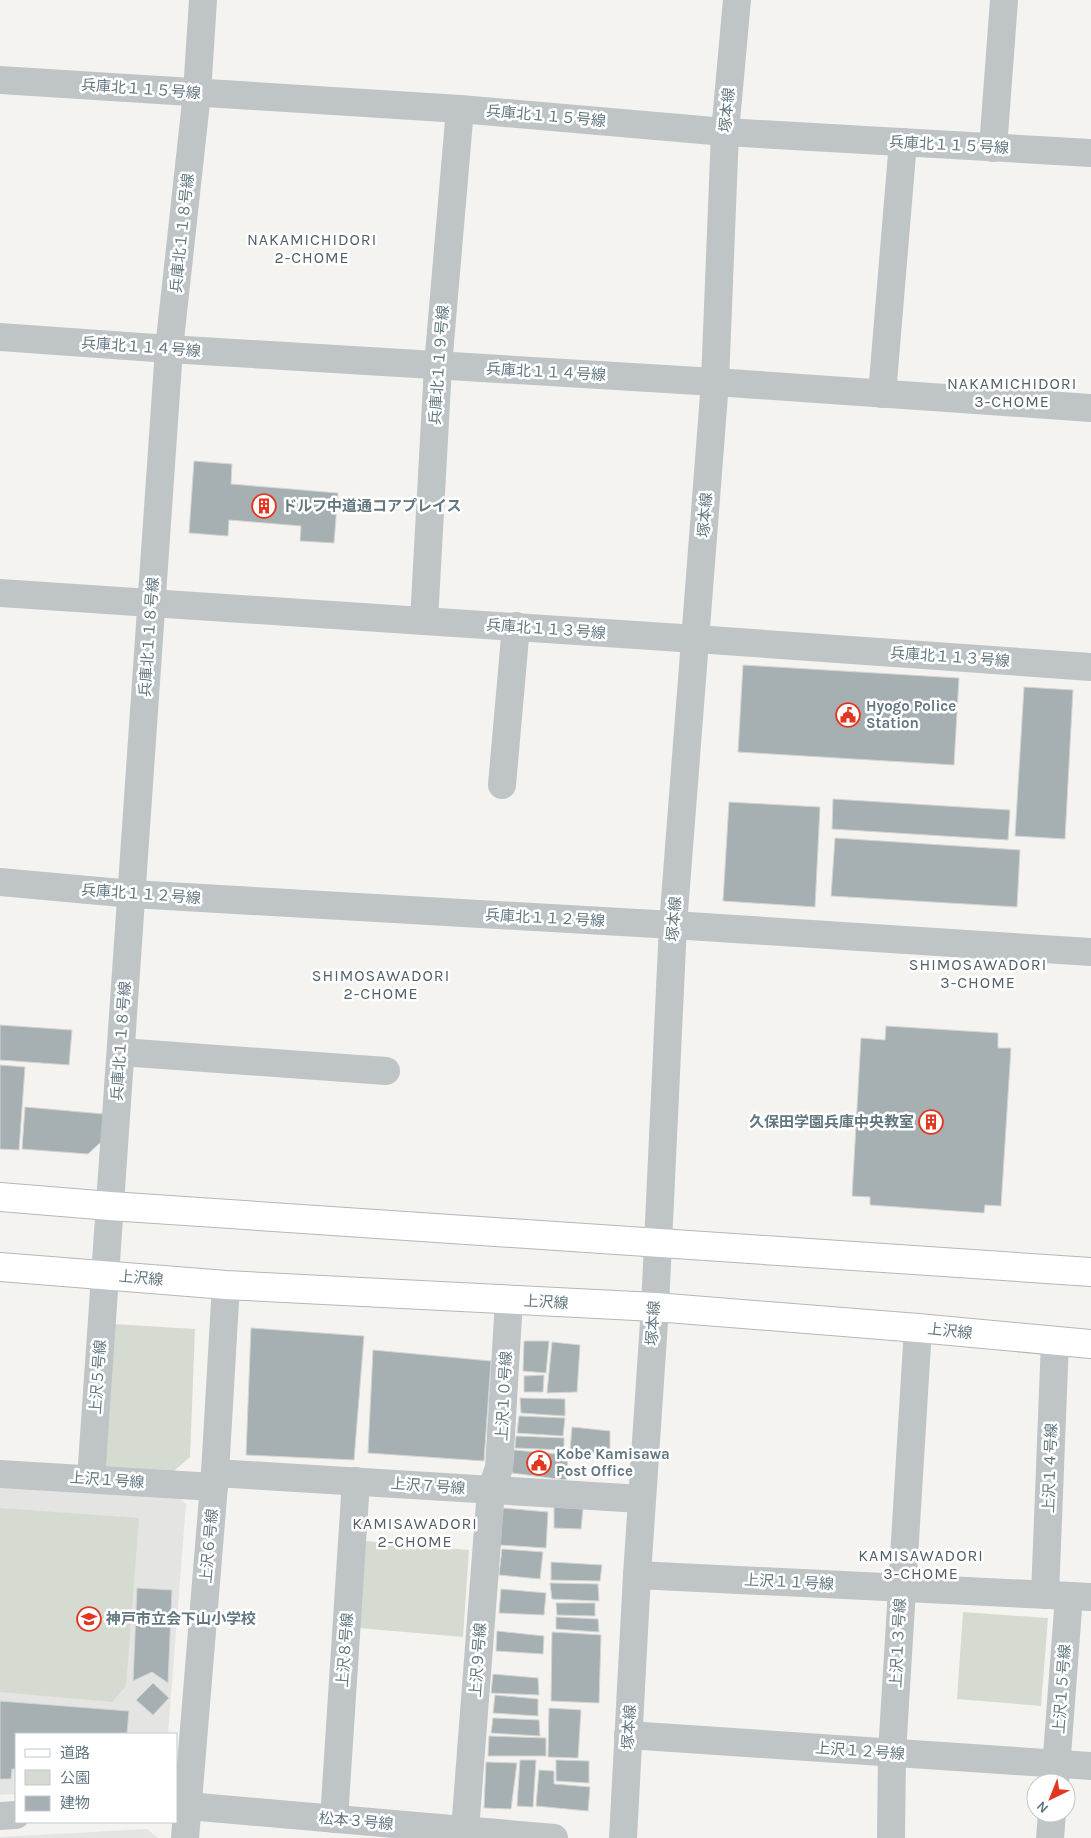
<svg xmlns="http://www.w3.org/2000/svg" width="1091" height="1838" font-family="Karla,'Noto Sans JP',sans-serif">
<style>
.built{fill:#e4e5e3}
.green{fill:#d6dbd1}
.building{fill:#a6b0b3;stroke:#d5d5d3}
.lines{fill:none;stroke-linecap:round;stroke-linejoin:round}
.primary-casing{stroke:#b2b7ba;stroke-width:30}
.minor{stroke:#bfc4c6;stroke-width:28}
.tertiary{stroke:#bfc4c6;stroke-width:28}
.primary{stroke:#fff;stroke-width:28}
.labels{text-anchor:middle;stroke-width:5;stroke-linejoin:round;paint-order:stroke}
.street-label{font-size:15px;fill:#637781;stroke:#fff}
.poi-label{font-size:15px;font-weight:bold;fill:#637781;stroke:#fff;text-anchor:start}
.neighbourhood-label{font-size:16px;letter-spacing:1px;fill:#515f66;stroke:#fff}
</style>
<rect width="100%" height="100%" fill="#f4f3f0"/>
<g class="built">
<path d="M0,1486L174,1494L186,1504L168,1734H16V1794L0,1795Z"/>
<path d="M147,1829L158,1838H0V1837Z"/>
</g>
<g class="green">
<path d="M114,1324L195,1329L190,1457L167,1477L110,1474L102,1465Z"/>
<path d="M0,1508L139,1518L126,1686L112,1702L0,1692Z"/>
<path d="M365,1541L469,1550L463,1637L358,1628Z"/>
<path d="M963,1612L1048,1618L1041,1706L957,1699Z"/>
</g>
<g class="building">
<path d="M194,461L232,464L231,484L338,493L334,543L300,541L301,526L229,520L228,536L189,533Z"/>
<path d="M743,665L959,678L954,765L738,752Z"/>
<path d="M1024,687L1073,690L1065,839L1015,836Z"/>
<path d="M833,799L1010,810L1008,840L832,829Z"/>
<path d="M729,802L820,807L815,907L723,901Z"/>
<path d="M835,838L1020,850L1017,907L831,896Z"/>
<path d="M0,1025L72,1030L69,1065L0,1060Z"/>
<path d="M886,1026L998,1033V1048H1011L1001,1206L985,1205L984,1213L870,1205V1197L852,1196L861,1038L885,1040Z"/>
<path d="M0,1065L25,1067L19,1150L0,1149Z"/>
<path d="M25,1107L104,1114L102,1141L88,1154L22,1149Z"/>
<path d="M251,1328L364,1336L354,1460L246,1455Z"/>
<path d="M524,1341H549L546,1373L523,1371Z"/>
<path d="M552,1342L580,1345L577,1392L547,1393Z"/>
<path d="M373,1350L491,1361L484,1461L368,1453Z"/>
<path d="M544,1375L543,1392H524V1376Z"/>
<path d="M520,1398L565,1399V1416L521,1413Z"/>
<path d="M519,1416L565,1418L563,1436L517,1433Z"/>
<path d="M572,1427L610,1431V1454L570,1450Z"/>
<path d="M516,1436L564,1438V1450L515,1448Z"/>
<path d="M514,1450L568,1455L566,1480L512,1473Z"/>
<path d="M554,1507L583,1509L581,1529L554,1528Z"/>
<path d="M503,1508L548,1512L546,1548L500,1545Z"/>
<path d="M502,1549L543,1552L540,1579L499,1575Z"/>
<path d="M551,1562L602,1565L600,1581L551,1580Z"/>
<path d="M550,1583L598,1584L599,1601L552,1599Z"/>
<path d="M137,1588L172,1590L168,1683L152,1672L133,1681Z"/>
<path d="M501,1589L546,1593L544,1615L499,1613Z"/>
<path d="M556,1603H595V1616L557,1615Z"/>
<path d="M556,1617L598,1619L599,1632L556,1629Z"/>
<path d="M497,1631L544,1636L543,1654L496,1651Z"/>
<path d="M552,1632L601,1635L599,1703L551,1701Z"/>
<path d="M493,1674L538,1678L539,1695L491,1693Z"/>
<path d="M153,1683L169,1698L153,1715L136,1700Z"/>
<path d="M495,1695L538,1699V1716L493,1713Z"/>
<path d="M0,1701L129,1711L127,1734H16V1769H12L11,1779H0Z"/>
<path d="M549,1708L581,1710L578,1758L548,1757Z"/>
<path d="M493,1718L539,1720L540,1736L491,1733Z"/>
<path d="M489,1736L546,1738V1756H488Z"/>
<path d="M520,1760H536L533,1807L517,1806Z"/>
<path d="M556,1760L589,1761V1783L556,1781Z"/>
<path d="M486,1762L517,1763L511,1809L484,1808Z"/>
<path d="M539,1770L554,1771V1784L590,1787L588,1811L536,1806Z"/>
</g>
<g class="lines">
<g class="primary-casing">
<g id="primary">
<path d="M0,1197L110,1206L1091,1272"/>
<path d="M0,1267L226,1285L655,1307L918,1328L1091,1344"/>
</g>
</g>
<g class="minor">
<path d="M0,80L460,109L725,132L1091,153"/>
<path d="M993,148L1004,0"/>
<path d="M0,337L169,349L715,382L1091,408"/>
<path d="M882,394L903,142"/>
<path d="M0,593L696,639L1091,667"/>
<path d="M424,621L438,366L460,109"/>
<path d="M502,785L516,626"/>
<path d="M0,882L132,894L673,925L1091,952"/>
<path d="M121,1052L386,1071"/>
<path d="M215,1473L641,1499"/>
<path d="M0,1474L214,1487"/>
<path d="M91,1479L169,349L197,93L203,0"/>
<path d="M637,1575L1091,1597"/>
<path d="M1045,1595L1055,1341"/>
<path d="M628,1735L1091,1766"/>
<path d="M1055,1782L1069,1596"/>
<path d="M176,1807L188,1806L554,1838"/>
<path d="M0,1816L16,1815"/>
<path d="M334,1819L356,1481"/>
<path d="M465,1830L491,1490L499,1468L509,1300"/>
<path d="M891,1838L892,1753L918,1328"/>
<path d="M1050,1838L1052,1813"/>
</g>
<g class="tertiary">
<path d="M185,1838L215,1473L226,1285"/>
<path d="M623,1838L637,1575L655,1307L673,925L715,382L725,132L737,0"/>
</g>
<use href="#primary" class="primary"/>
</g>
<defs>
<g id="building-ring" transform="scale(1.25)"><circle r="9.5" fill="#fff" stroke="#e23621" stroke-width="1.5"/><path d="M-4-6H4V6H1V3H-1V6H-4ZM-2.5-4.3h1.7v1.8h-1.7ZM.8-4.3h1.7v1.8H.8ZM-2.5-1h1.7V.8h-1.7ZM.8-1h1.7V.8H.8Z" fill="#e23621"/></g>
<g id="civic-ring" transform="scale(1.25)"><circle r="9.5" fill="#fff" stroke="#e23621" stroke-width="1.5"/><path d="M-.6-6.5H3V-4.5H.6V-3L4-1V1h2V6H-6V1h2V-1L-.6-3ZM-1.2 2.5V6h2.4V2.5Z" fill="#e23621"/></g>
<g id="school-ring" transform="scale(1.25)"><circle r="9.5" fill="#fff" stroke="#e23621" stroke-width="1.5"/><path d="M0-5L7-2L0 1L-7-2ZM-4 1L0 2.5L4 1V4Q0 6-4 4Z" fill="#e23621"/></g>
</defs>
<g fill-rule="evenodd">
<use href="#building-ring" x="264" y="506"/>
<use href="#civic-ring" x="848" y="715"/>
<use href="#building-ring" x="931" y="1122"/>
<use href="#civic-ring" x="539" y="1463"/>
<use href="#school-ring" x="89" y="1619"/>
</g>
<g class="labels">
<g class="street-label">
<text transform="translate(141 89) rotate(4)" y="5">兵庫北１１５号線</text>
<text transform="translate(727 110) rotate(-85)" y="5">塚本線</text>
<text transform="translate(546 116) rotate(5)" y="5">兵庫北１１５号線</text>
<text transform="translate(949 145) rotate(3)" y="5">兵庫北１１５号線</text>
<text transform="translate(182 233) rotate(-84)" y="5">兵庫北１１８号線</text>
<text transform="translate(141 347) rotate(4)" y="5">兵庫北１１４号線</text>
<text transform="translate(439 365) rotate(-86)" y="5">兵庫北１１９号線</text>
<text transform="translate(546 372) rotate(3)" y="5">兵庫北１１４号線</text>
<text transform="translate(705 515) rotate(-86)" y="5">塚本線</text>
<text transform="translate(546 629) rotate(4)" y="5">兵庫北１１３号線</text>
<text transform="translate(149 637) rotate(-86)" y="5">兵庫北１１８号線</text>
<text transform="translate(950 657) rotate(4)" y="5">兵庫北１１３号線</text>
<text transform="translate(141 894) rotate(4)" y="5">兵庫北１１２号線</text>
<text transform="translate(545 918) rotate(3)" y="5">兵庫北１１２号線</text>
<text transform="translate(674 919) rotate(-86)" y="5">塚本線</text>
<text transform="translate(121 1041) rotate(-86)" y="5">兵庫北１１８号線</text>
<text transform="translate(141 1278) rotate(5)" y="5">上沢線</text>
<text transform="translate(546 1302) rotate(3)" y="5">上沢線</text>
<text transform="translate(653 1323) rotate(-87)" y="5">塚本線</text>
<text transform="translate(950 1331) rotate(6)" y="5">上沢線</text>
<text transform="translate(98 1377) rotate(-86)" y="5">上沢５号線</text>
<text transform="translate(504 1396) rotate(-87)" y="5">上沢１０号線</text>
<text transform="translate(1050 1468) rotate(-88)" y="5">上沢１４号線</text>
<text transform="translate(107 1480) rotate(4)" y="5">上沢１号線</text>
<text transform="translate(428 1486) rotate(4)" y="5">上沢７号線</text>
<text transform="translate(209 1546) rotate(-85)" y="5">上沢６号線</text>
<text transform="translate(789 1582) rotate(3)" y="5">上沢１１号線</text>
<text transform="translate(898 1643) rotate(-87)" y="5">上沢１３号線</text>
<text transform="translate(345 1650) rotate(-86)" y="5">上沢８号線</text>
<text transform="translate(478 1660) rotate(-86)" y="5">上沢９号線</text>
<text transform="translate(1062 1689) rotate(-86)" y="5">上沢１５号線</text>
<text transform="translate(629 1727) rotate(-87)" y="5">塚本線</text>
<text transform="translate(860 1751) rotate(4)" y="5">上沢１２号線</text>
<text transform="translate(356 1821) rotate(5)" y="5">松本３号線</text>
</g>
<g class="poi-label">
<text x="282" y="511">ドルフ中道通コアプレイス</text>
<text x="866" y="711">Hyogo Police<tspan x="866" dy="17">Station</tspan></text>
<text x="914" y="1127" text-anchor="end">久保田学園兵庫中央教室</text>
<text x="556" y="1459">Kobe Kamisawa<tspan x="556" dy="17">Post Office</tspan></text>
<text x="106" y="1624">神戸市立会下山小学校</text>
</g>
<g class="neighbourhood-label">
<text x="312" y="245">NAKAMICHIDORI<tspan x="312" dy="18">2-CHOME</tspan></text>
<text x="1012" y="389">NAKAMICHIDORI<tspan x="1012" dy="18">3-CHOME</tspan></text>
<text x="978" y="970">SHIMOSAWADORI<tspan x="978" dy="18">3-CHOME</tspan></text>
<text x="381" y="981">SHIMOSAWADORI<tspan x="381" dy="18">2-CHOME</tspan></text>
<text x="415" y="1529">KAMISAWADORI<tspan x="415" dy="18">2-CHOME</tspan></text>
<text x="921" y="1561">KAMISAWADORI<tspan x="921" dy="18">3-CHOME</tspan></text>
</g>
</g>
<rect x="15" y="1733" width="162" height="90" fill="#ffffff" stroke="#c1c9cd"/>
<rect x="25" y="1749" width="25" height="8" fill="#ffffff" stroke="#c1c9cd"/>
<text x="60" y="1758" font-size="15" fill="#637781">道路</text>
<rect x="25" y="1770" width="25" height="15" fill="#d6dbd1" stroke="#c1c9cd"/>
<text x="60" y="1783" font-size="15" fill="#637781">公園</text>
<rect x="25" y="1796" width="25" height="15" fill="#a6b0b3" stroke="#c1c9cd"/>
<text x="60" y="1808" font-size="15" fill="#637781">建物</text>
<g transform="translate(1051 1798) rotate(223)"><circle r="24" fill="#ffffff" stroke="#c1c9cd"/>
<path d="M0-4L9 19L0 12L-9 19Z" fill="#e23621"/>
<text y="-8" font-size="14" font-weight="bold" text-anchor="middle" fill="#637781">N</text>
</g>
</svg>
